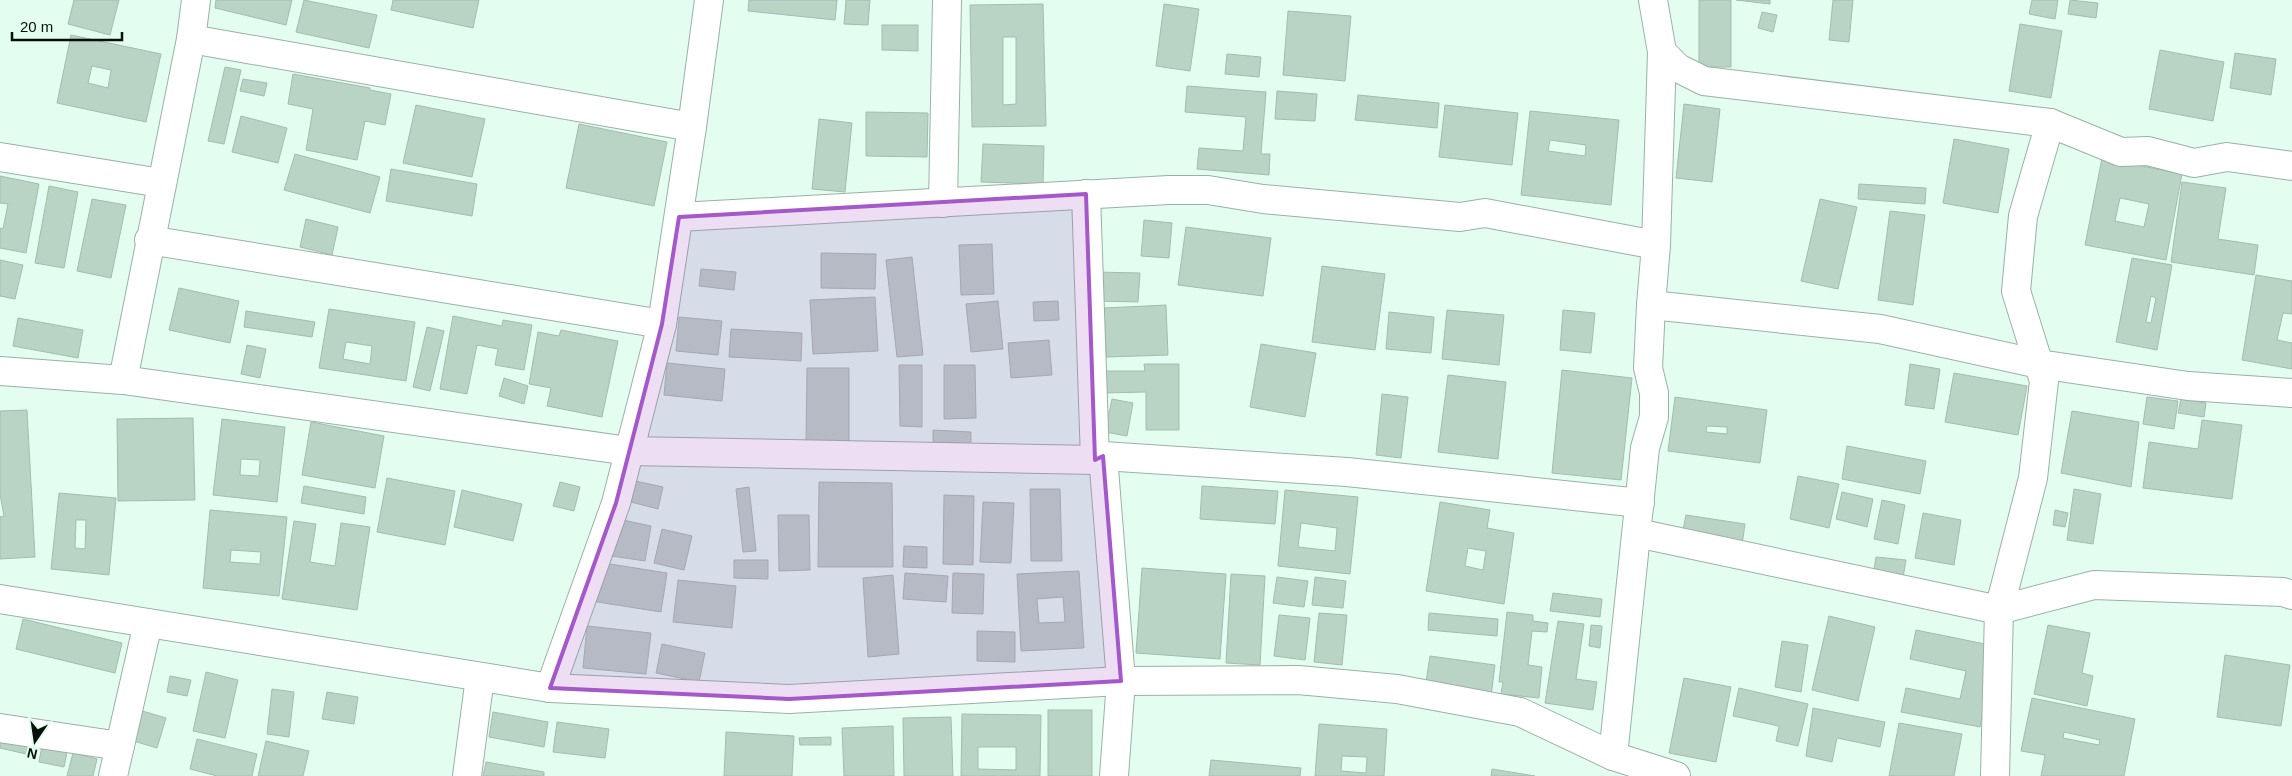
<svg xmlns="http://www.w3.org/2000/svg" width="2292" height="776" font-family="Arial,sans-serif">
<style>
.building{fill:#b9d3c5;stroke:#a3bcaf;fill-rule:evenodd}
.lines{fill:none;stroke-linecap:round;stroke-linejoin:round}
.minor-casing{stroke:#99b2a5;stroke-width:30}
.minor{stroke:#fff;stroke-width:28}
.marked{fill:#a458ca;fill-opacity:0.2;stroke:#a458ca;stroke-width:4;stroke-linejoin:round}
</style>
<rect width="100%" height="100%" fill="#e3fef0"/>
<g class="building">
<path d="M74,0H119L110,35L68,24Z"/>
<path d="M216,0H292L286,25L215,8Z"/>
<path d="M304,0L377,15L369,48L296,32Z"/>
<path d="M393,0H479L473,28L391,10Z"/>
<path d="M749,0H837L835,20L748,11Z"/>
<path d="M846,0H870L868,25L844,24Z"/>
<rect x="1699" y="0" width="32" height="67"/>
<path d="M1736,0H1770V4Z"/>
<path d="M1833,0H1853L1849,42L1829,40Z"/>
<path d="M2032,0H2058L2055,19L2029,14Z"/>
<path d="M2070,0L2098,3L2096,18L2068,14Z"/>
<path d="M1043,4L1046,126L972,127L970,5ZM1003,37H1016V104L1003,105Z"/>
<path d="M1164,4L1199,9L1190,71L1156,66Z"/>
<path d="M1288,11L1351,16L1345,81L1283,75Z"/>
<path d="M1762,12L1777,15L1773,32L1758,28Z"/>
<path d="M2020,24L2062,31L2051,98L2009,91Z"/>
<path d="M882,25H918V51L882,50Z"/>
<path d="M71,35L161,54L146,122L57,103ZM92,66L111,70L108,88L88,83Z"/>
<path d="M2160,50L2224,62L2213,121L2149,109Z"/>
<path d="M2235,53L2276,59L2271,95L2230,88Z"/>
<path d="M1227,54L1261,57L1259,77L1225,74Z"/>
<path d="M225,67L241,70L224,144L208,141Z"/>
<path d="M293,74L370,88V90L391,94L385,125L365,121L357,160L306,150L313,109L288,104Z"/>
<path d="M243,79L267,83L264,96L240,91Z"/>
<path d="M1187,86L1266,92L1261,154H1270L1269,175L1197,169L1199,148L1243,151L1246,117L1185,112Z"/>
<path d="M1277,91L1317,94L1315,121L1275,119Z"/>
<path d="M1358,95L1439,103L1437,128L1355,120Z"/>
<path d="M1684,104L1720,109L1712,182L1676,178Z"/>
<path d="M416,105L485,119L472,177L403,163Z"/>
<path d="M1445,105L1518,113L1512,165L1439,157Z"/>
<path d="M1530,111L1619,120L1611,205L1521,195ZM1550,140L1586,145L1585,156L1548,151Z"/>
<path d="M866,112L928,113L927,157L866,156Z"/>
<path d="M241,116L287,128L278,163L232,152Z"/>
<path d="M819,119L852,123L845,192L812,189Z"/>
<path d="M579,124L667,142L654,206L566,188Z"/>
<path d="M1954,139L2009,149L1998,213L1943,203Z"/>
<path d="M983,144L1044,146L1043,184L981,182Z"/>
<path d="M295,154L380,177L370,213L284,190Z"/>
<path d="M2102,158L2182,174L2166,260L2085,245ZM2120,198L2149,204L2144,227L2115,221Z"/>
<path d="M391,169L477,184L472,216L386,201Z"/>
<path d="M0,176L39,184L26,253L0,248V228L3,229L8,204L0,203Z"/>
<path d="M2182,182L2226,188L2218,239L2258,245L2254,275L2171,262Z"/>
<path d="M1859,184L1926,188L1925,204L1858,199Z"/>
<path d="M49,186L78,192L64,268L35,263Z"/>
<path d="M92,199L126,205L111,278L77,271Z"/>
<path d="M1820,199L1857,207L1838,289L1801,281Z"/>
<path d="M1890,211L1925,215L1913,305L1878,300Z"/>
<path d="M306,219L338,227L332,255L300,247Z"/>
<path d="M1144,220L1172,223L1169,258L1141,256Z"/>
<path d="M1186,227L1271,238L1263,296L1178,285Z"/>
<path d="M992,244L994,294L961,295L959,245Z"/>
<path d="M821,253L876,254L875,289L821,288Z"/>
<path d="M912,257L923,355L897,357L886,260Z"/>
<path d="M2132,258L2172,265L2157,350L2116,342ZM2151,296L2156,298L2151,323L2146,322Z"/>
<path d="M0,260L23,265L15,299L0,296Z"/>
<path d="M1322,266L1385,274L1375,350L1312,342Z"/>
<path d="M701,269L736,272L734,290L699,286Z"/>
<path d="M1096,272L1140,273L1138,302L1095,301Z"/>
<path d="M2256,275L2292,281V314L2283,313L2277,340L2292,343V369L2242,360Z"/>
<path d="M179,288L239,301L230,343L169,330Z"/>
<path d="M875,297L878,351L813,354L810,300Z"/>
<path d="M998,301L1003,349L971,352L966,304Z"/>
<path d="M1058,301L1059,320L1034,321L1033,302Z"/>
<path d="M1166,305L1168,355L1106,357L1104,308Z"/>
<path d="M329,309L415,322L406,381L319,368ZM346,342L372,346L370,364L343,359Z"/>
<path d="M1447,310L1504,315L1499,365L1442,359Z"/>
<path d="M1563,310L1595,313L1591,353L1560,350Z"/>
<path d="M246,311L315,322L312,337L244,327Z"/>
<path d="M1389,312L1434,317L1431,353L1386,349Z"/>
<path d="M453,316L502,326L503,320L532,325L524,370L495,365L498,349L477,345L467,394L440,389Z"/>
<path d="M679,317L722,321L718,355L676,351Z"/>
<path d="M18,318L83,330L78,358L13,346Z"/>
<path d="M427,327L444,331L430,391L413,387Z"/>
<path d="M731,329L802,333L801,361L729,357Z"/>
<path d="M561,330L618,341L602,417L547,406L551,388L529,384L538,332L559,336Z"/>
<path d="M1049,340L1052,375L1011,378L1008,343Z"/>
<path d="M1261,344L1316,353L1305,417L1250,407Z"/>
<path d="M247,345L266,349L260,378L241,374Z"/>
<path d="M667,363L725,369L722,401L664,395Z"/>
<path d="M1144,364H1179V430H1146V392L1103,393V371H1145Z"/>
<path d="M1910,364L1940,369L1934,409L1905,405Z"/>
<path d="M899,365H922V427L900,426Z"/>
<path d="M944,365H975L976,418L944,419Z"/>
<path d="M807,368H849V444L806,443Z"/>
<path d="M1562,370L1632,378L1621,480L1552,473Z"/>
<path d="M1954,373L2027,386L2018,435L1945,422Z"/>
<path d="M1448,375L1506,382L1498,459L1438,452Z"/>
<path d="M504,378L528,386L524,404L499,396Z"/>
<path d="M1382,394L1408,397L1401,458L1376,455Z"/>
<path d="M1675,397L1767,410L1760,463L1668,451ZM1707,426L1727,427V434L1706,432Z"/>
<path d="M2147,397L2178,401L2174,429L2143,424Z"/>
<path d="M1112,399L1133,403L1127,436L1105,432Z"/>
<path d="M2181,399L2206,403L2204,417L2178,413Z"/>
<path d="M27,410L35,557L0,559V517L4,516L0,494V411Z"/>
<path d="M2072,411L2139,422L2131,487L2061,473Z"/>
<path d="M193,418L195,500L118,501L117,419Z"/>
<path d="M222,419L285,427L277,502L213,495ZM241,459L260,460L259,476L240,475Z"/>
<path d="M2202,420L2242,425L2232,499L2143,488L2149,442L2198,449Z"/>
<path d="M311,422L384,436L375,488L302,475Z"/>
<path d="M933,430L971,432V446L933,444Z"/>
<path d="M1847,446L1926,461L1920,494L1842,479Z"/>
<path d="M1798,476L1839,484L1829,528L1790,519Z"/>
<path d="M387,478L455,491L445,545L377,532Z"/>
<path d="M631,480L663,487L658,509L627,501Z"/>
<path d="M560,482L580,487L574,511L553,506Z"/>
<path d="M819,482L892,483L893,567H818Z"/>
<path d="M304,486L366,497L364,514L301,503Z"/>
<path d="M1202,486L1278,491L1275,524L1200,519Z"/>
<path d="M749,487L756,551L743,552L736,489Z"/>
<path d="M1030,489H1060L1062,561H1031Z"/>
<path d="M2074,489L2101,494L2093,544L2067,540Z"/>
<path d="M462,490L522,504L513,541L454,527Z"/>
<path d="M1285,490L1358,497L1350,574L1278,566ZM1301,523L1337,528L1335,551L1298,547Z"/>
<path d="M1842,492L1873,499L1867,527L1836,519Z"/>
<path d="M59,493L116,498L109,575L51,569ZM76,520H86L85,549L75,548Z"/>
<path d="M944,495L974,496L973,565L943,564Z"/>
<path d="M1882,500L1905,505L1898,544L1874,539Z"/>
<path d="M983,502L1014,503L1011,563L980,562Z"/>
<path d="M1440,502L1490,510L1487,528L1514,533L1504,604L1426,591ZM1468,548L1486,551L1483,570L1465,566Z"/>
<path d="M210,510L287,517L279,596L203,588ZM231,550L261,552L260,564L230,562Z"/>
<path d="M2055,510L2068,513L2065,527L2053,525Z"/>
<path d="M1923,513L1961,520L1954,565L1915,558Z"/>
<path d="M778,515H809L810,570L779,571Z"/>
<path d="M1686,515L1745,524L1742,545L1682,535Z"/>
<path d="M618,519L651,526L645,561L612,556Z"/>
<path d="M294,521L316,524L310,562L335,566L341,523L370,527L357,610L282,599Z"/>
<path d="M662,529L692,536L684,570L654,563Z"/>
<path d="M904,546L927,547V568L903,567Z"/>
<path d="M1876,557L1906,560L1903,578L1873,575Z"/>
<path d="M734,560H768V579L734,578Z"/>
<path d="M597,562L667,573L661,612L591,601Z"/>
<path d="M1142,568L1226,574L1220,659L1136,653Z"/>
<path d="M1079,571L1084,648L1021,651L1017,574ZM1063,597L1065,622L1039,623L1037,599Z"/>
<path d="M905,573L948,576L946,602L903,599Z"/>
<path d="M953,573L984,574L983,614L952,613Z"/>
<path d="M1231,574L1265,576L1260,665L1226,663Z"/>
<path d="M893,575L899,654L868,657L863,578Z"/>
<path d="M1277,577L1308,581L1304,607L1273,603Z"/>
<path d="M1315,577L1346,581L1343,608L1312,605Z"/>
<path d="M678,580L736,586L732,628L673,622Z"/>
<path d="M1553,593L1602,599L1600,617L1550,611Z"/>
<path d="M1507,612L1533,615V621L1548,623L1547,632L1532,631L1528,665L1542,667L1539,698L1501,694L1503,682H1499Z"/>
<path d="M1319,613L1347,615L1342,665L1314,662Z"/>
<path d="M1429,613L1498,619L1497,636L1428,630Z"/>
<path d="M1279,615L1310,618L1305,660L1274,656Z"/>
<path d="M1829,616L1875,627L1858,701L1812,690Z"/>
<path d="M23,619L122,643L115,673L16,649Z"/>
<path d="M1558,621L1584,624L1576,679L1597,682L1593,710L1545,703Z"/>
<path d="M1591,625L1602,626L1600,648L1589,646Z"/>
<path d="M2048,625L2090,633L2082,673L2093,676L2087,706L2034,694Z"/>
<path d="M587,626L651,633L646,674L583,668Z"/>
<path d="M1916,630L1995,646L1980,727L1901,712L1906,688L1960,699L1966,671L1910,659Z"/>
<path d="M977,631L1015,632V662L977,661Z"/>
<path d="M1782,641L1808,645L1801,692L1775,687Z"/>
<path d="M662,644L705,653L699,682L656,673Z"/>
<path d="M2225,655L2290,665L2281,726L2217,717Z"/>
<path d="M1430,656L1495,665L1491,696L1425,688Z"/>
<path d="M206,672L238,680L225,738L193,731Z"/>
<path d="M170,676L191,680L187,696L167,692Z"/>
<path d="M1684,678L1731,687L1716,762L1669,753Z"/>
<path d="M1739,688L1808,704L1798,746L1776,741L1779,726L1733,716Z"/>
<path d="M272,689L294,692L289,737L267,734Z"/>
<path d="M327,692L358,697L354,724L322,719Z"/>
<path d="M2032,698L2135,719L2124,776H2041L2045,755L2021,751ZM2064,732L2100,740L2099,745L2063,738Z"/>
<path d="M1813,708L1885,722L1880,747L1837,738L1832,762L1806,756Z"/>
<path d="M139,710L166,718L157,748L130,740Z"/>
<rect x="1048" y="710" width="44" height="66"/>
<path d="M493,712L548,722L544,747L489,737Z"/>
<path d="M962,714L1041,715L1040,776H961ZM978,747H1016V770L978,769Z"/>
<path d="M951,717L953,776H904L903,718Z"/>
<path d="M557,722L609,729L605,758L553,752Z"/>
<path d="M1899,723L1962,734L1954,776H1889Z"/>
<path d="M1319,724L1387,729L1384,776H1315ZM1342,756L1367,757L1366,773L1341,771Z"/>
<path d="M893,726L894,776H844L842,728Z"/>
<path d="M726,732L794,736L792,776H724Z"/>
<path d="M831,737V745H800L799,738Z"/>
<path d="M30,738L26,754L0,748V741Z"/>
<path d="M197,739L257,754L252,776H217L190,769Z"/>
<path d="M266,741L309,751L303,776H258Z"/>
<path d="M42,746L67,752L64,767L39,762Z"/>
<path d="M73,753L97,759L93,776H67Z"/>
<path d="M1211,760L1301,768L1300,776H1209Z"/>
<path d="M486,762L544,772V776H483Z"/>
<path d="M1492,769L1535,776H1491Z"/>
</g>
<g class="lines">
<g class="minor-casing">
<g id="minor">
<path d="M191,39L692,127"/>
<path d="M1662,52L1678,68L1704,81L2050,123L2121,152L2148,151L2194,163L2227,157L2292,166"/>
<path d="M0,157L161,183"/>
<path d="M1086,194L1095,460"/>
<path d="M943,203L947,0"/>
<path d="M679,217L1169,190H1208L1263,199L1460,217L1485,213L1656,245"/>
<path d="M149,240L662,324"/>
<path d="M1651,305L1880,329L2039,364L2188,386L2292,393"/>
<path d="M0,371L123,380L629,451L1095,460L1103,456L1347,472L1640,503"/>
<path d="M123,380L191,39L196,0"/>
<path d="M1103,456L1121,681L1114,776"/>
<path d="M1637,533L1999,610L2094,585L2283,592L2292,595"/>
<path d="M0,599L550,688L789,699L1121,681L1298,680L1397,689L1520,712L1613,756L1676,776"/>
<path d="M550,688L616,503L662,324L692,127L709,0"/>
<path d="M0,728L120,746"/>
<path d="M1613,756L1645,448L1654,417V393L1648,368L1651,305L1656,245L1662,52L1653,0"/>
<path d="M113,776L148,623"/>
<path d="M467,776L480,677"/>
<path d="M1995,776L1999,610L2033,478L2044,381L2016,291L2023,216L2050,123"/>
</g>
</g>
<use href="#minor" class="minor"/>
</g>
<path class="marked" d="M1086,194L1095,460L1103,456L1121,681L789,699L550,688L616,503L662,324L679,217Z"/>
<g transform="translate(35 741) rotate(193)" stroke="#e3fef0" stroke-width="4" paint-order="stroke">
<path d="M0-4L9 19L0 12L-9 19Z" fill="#070f0b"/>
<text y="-8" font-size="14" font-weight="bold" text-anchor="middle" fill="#070f0b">N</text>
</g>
<path d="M12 32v8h110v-8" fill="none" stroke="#070f0b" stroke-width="2.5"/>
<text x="20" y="32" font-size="15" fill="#070f0b" stroke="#e3fef0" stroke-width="4" paint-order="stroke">20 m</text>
</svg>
